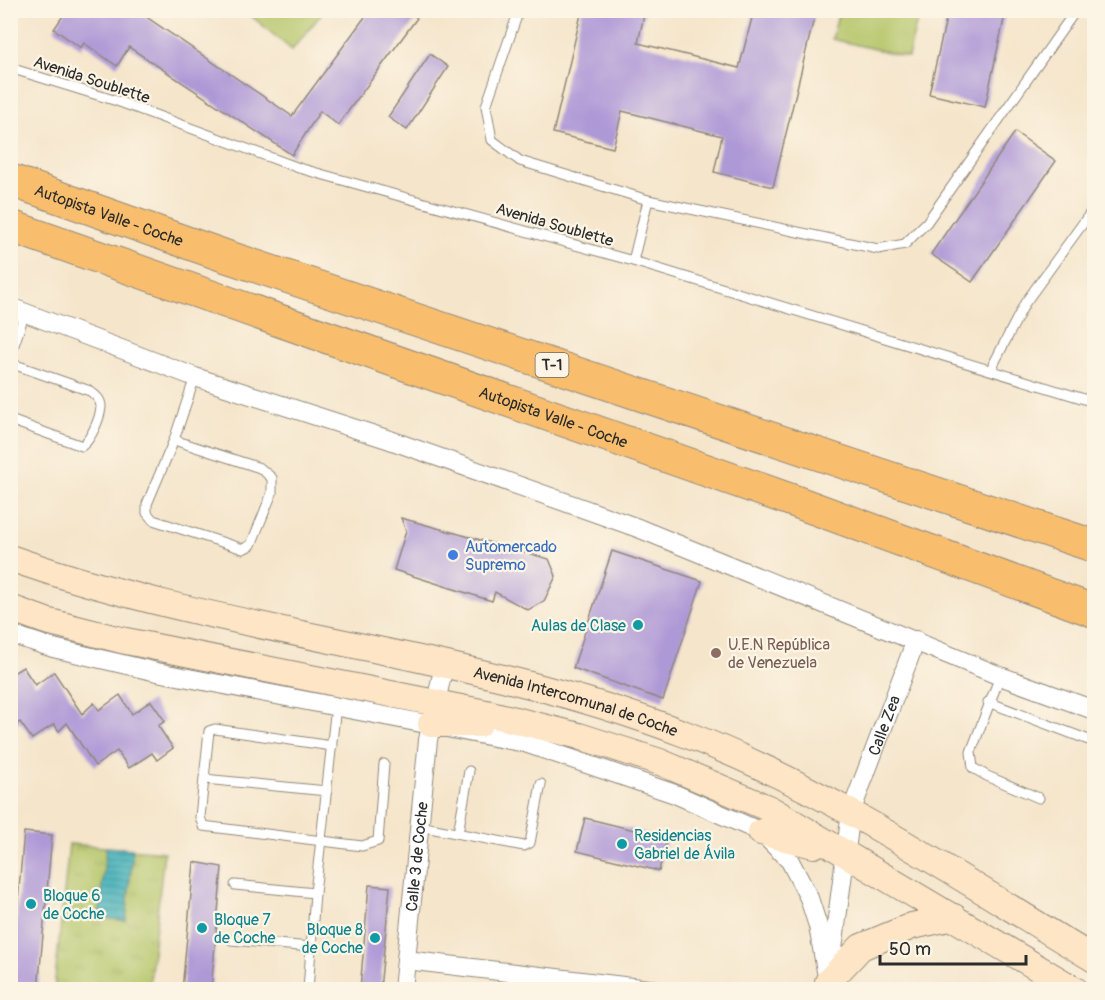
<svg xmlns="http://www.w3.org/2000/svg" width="1105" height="1000" font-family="Pangolin,sans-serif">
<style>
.green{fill:#b4c568;stroke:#70784a;stroke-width:1.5}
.park{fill:url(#park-tufts);stroke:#70784a;stroke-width:1.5}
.water{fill:url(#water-rules);stroke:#366e72;stroke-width:1.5}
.building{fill:#ae99d7}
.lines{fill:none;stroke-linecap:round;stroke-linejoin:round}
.service-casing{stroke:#90887b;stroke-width:11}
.minor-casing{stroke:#90887b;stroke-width:20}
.secondary-casing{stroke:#90887b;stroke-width:28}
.motorway-casing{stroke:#90887b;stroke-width:34}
.service{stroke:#fff;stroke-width:9}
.minor{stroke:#fff;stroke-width:18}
.secondary{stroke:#fde5c5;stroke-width:26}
.motorway{stroke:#f9be6d;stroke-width:32}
.shop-dot{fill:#3f7fe0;stroke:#fcf5e5;stroke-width:2}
.culture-dot{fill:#0f9aa8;stroke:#fcf5e5;stroke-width:2}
.education-dot{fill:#8d6e63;stroke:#fcf5e5;stroke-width:2}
.labels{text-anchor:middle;stroke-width:4.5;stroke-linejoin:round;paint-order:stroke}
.shield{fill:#fcf5e5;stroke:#6a6863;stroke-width:1.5}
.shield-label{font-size:15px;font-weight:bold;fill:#2b2b2b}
.street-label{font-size:16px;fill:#2b2b2b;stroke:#fcf5e5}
.shop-label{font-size:16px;fill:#366cbe;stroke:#fcf5e5;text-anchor:start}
.culture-label{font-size:16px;fill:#0d838f;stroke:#fcf5e5;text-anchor:start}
.education-label{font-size:16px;fill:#785e54;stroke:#fcf5e5;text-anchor:start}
</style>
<defs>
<pattern id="park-tufts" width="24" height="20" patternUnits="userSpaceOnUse" patternTransform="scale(1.5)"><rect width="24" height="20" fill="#b4c568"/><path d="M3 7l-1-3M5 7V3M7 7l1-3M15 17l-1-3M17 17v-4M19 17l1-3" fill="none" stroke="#9ba95a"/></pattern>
<pattern id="water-rules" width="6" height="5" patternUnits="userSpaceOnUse" patternTransform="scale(1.5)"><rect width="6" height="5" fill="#40b0ba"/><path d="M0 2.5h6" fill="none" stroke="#368f97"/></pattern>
</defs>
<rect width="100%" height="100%" fill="#fcf5e5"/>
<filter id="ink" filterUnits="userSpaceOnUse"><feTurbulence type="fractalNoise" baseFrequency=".0167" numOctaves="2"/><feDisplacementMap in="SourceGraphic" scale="12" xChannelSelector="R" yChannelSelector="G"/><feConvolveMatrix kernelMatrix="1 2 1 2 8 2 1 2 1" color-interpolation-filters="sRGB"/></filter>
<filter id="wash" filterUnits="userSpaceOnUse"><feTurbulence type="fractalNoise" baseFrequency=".008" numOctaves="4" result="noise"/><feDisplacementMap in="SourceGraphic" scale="24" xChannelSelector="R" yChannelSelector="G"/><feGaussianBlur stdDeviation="1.35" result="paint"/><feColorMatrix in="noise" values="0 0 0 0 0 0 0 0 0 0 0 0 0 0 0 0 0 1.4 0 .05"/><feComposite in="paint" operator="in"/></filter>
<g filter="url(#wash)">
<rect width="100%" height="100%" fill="#f5e5cb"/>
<g class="green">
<path d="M254,10H324V11L292,50L250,15Z"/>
<path d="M839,11L919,12L908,57L832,39Z"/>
</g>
<path class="park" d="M69,844L164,852L149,989L54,990Z"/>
<path class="water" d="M106,847L133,849L126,921L99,917Z"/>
<g id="blocks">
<g class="building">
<path d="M67,10H136L292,116L370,10H408L417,18L338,125L320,111L292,155L129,47L117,66L84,43L81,48L54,29Z"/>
<path d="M582,10H645L638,43L739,68L754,10H816L773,187L714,172L722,136L622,111L613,148L553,133Z"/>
<path d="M948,10H1006L985,107L929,94Z"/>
<path d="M430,54L448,67L407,130L388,117Z"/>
<path d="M1015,132L1056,161L972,282L931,254Z"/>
<path d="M401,518L549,559L556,576L544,601L528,610L495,592L492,601L394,570L406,531Z"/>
<path d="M612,551L702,581L663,700L573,668Z"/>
<path d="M23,667L35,685L54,672L82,714L94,703L99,710L120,695L132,714L151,701L165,721L158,726L173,748L157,760L152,753L129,768L117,751L95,766L67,723L59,731L54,724L32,739L20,722L10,728V675Z"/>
<path d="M585,818L667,838L659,871L577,851Z"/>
<path d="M24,832L52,835L38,990H10Z"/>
<path d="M194,862L222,867L211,990H182Z"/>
<path d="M369,885L390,887L380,990H360Z"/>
</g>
</g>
</g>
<g filter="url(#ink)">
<use href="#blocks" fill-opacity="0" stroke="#90887b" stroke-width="1.5"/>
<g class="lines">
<g class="service-casing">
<g id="service">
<path d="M519,10L486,106L492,140L520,161L648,200L878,249L905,244L927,222L1076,10"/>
<path d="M10,68L117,101L299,168L633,261L1094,402"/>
<path d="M633,261L648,200"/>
<path d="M10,357L25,312"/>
<path d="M10,363L90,391C95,395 101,399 101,407C100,419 91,439 82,446L10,420"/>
<path d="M991,369L1025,303L1094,208"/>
<path d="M174,440L260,468L272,478V493L251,545L243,549L234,546L153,520L147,513V504L174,440L195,377"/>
<path d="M1000,676L971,752L973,768L987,776L1039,798"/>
<path d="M988,702L1094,742"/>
<path d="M332,746L215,729L209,731L200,817L203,826L362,846L378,841L384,764"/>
<path d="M204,779L327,791"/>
<path d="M419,826L524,846L530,843L541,784"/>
<path d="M458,833L469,771"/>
<path d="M235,885L315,893"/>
<path d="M231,940L311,947"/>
<path d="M308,990L315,893L336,706"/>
</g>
</g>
<g class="minor-casing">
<g id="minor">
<path d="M10,307L195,377L390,440L638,528L1000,676L1094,710"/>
<path d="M10,634L53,648L157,672L525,743L675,794L761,832L790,861L809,898L818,926L828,982"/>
<path d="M406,960L657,990"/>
<path id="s1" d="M831,964L851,812L916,640"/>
<path id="s2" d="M403,990L428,740L444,665"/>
</g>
</g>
<g class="secondary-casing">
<g id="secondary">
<path id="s3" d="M10,558C230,636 467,650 685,734C831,790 961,879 1094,959"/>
<path d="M10,608L46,621L121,640L491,714L579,736L660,762L770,809L1075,990"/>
<path d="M431,724H479"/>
<path d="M761,832L814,845"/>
<path d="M828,982L861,947L912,926L954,917"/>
</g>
</g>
<g class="motorway-casing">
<g id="motorway">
<path id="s4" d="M10,180L225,256L1094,546"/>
<path id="s5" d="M10,226L794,501L1094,611"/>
</g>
</g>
<use href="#service" class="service"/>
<use href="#minor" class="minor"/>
<use href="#secondary" class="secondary"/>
<use href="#motorway" class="motorway"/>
</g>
</g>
<circle class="shop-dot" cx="453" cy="555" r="6"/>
<g class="culture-dot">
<circle cx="638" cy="625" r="6"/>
<circle cx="622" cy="844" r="6"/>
<circle cx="31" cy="904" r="6"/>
<circle cx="202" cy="928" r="6"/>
<circle cx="375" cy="938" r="6"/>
</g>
<circle class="education-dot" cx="716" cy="653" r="6"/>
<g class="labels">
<rect class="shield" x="535.5" y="353" width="33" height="24" rx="4.5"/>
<g class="shield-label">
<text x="552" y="370">T-1</text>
</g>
<g class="street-label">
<text transform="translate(92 79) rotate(18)" y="6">Avenida Soublette</text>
<text dy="6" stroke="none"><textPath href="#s4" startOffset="105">Autopista Valle - Coche</textPath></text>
<text transform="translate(555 224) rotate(16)" y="6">Avenida Soublette</text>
<text dy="6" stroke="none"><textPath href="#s5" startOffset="576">Autopista Valle - Coche</textPath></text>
<text dy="6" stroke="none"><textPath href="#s3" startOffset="584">Avenida Intercomunal de Coche</textPath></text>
<text dy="6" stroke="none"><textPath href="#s1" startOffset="246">Calle Zea</textPath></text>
<text dy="6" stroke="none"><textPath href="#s2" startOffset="134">Calle 3 de Coche</textPath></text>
</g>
<g class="shop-label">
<text x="465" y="552">Automercado<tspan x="465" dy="18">Supremo</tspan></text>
</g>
<g class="culture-label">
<text x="626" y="631" text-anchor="end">Aulas de Clase</text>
<text x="634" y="841">Residencias<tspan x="634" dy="18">Gabriel de Ávila</tspan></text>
<text x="43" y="901">Bloque 6<tspan x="43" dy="18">de Coche</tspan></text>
<text x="214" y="925">Bloque 7<tspan x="214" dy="18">de Coche</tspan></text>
<text x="363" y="935" text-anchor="end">Bloque 8<tspan x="363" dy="18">de Coche</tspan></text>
</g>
<g class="education-label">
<text x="728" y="650">U.E.N República<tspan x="728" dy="18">de Venezuela</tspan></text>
</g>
</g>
<rect width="1105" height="1000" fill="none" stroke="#fcf5e5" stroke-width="36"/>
<path d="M880 955v9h146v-9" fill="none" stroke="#2b2b2b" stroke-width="3"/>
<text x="889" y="955" font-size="18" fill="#2b2b2b" stroke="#fcf5e5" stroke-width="4.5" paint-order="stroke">50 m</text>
</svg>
